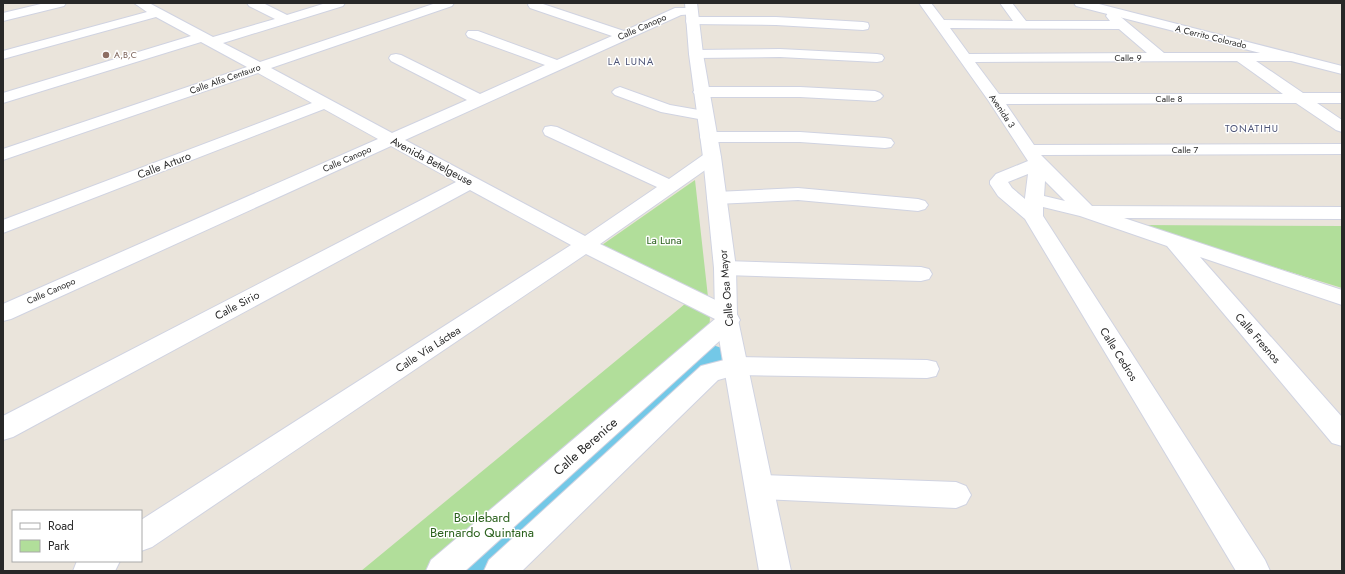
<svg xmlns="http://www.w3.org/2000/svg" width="1345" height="574" font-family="Jost,sans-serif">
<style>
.green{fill:#b1de9a}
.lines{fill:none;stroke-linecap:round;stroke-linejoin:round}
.river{fill:#73c8e7;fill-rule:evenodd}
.street-casing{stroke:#d0d3e1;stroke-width:2}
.secondary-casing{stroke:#d0d3e1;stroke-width:2}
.street{fill:#fff;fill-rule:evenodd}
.secondary{fill:#fff;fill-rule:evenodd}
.education-dot{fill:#8d6e63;stroke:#fff;stroke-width:1.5}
.labels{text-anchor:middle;stroke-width:3;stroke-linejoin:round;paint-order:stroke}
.far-street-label{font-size:9px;fill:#282828;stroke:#fff}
.far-education-label{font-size:9px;fill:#785e54;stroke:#fff;text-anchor:start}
.far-neighbourhood-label{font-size:10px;letter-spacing:1px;fill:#4c5376;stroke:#fff}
.street-label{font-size:11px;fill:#282828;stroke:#fff}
.park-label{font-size:11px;fill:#2b611d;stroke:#fff}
.near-street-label{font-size:13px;fill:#282828;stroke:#fff}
.near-park-label{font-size:13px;fill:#2b611d;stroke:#fff}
</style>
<rect width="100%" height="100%" fill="#eae4db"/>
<g class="green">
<path d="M695,180L710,315L708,364L494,571H361L697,294L602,245Z"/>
<path d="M1138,225L1342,226V288Z"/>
</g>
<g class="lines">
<path class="river" d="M706,343L722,348L728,359L722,370L517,571H448L457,552L690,348Z"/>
<g class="street-casing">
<g id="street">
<path d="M45,3H66L64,6L3,21V13Z"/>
<path d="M134,3H149L213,37L275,19L249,6L247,3H263L287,15L326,3H345L343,6L223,43L260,62L436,3H454L452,6L271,68L392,133L467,100L391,61L389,58L391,55L396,54L401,55L480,94L545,65L468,37L466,34L468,31H478L557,60L612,36L530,8L528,5L529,3H540L624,31L675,8H695L697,11L695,14L681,15L405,140L585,236L657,187L545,135L543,131L545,127L551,126L557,127L669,179L706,153L712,152L718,153L721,157L718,161L600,244L734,309L740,320L736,326L465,571H426L431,560L715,319L586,254L152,547L141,551V520L571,245L470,190L13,437L3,440V416L456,182L391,146L11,319L3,321V304L378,139L324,109L3,233V220L312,103L258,73L3,160V149L247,67L201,42L3,103V93L191,36L156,17L3,59V51L147,12Z"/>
<path d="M919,3H931L944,20L1013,21L1000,3H1012L1026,21H1110L1106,16L1108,13H1116L1164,53H1290L1295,54L1297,57L1295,60L1290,61H1256L1303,93H1342V103H1317L1342,120V132L1336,130L1296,103L1006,104L1034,145L1342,144V154L1041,155L1092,206L1342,207V219L1124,218L1342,290V305L1200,257L1342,417V446L1332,443L1167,246L1080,216L1043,207V216L1265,560L1270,571H1236L1025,219L998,196L990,184V181L996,174L1028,161L988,100ZM950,28L1119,29L1147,53L969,54ZM1237,61L1283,94H999L975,62ZM1028,174L1025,198V199L1012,188L1008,182ZM1045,181L1065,201L1044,196Z"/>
<path d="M692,17H776L863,22L868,23L869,26L868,29L863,30L776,25L687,24L686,21L687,18Z"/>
<path d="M780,49L877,54L882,55L884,58L882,61L877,62L780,57L696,58L691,57L689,54L691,51L696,50Z"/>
<path d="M620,87L670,105L710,112L712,115L710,118L704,120L661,112L615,95L612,92L615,89Z"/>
<path d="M701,87H800L875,91L880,93L883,96L880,99L875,101L800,97H701L696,95L693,92L696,89Z"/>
<path d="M708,132H800L885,138L891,139L894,143L891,147L885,148L800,142H708L702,141L700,137L702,133Z"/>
<path d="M798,188L918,199L925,201L928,205L925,209L918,211L798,200L716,204L709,202L707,198L709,194L716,192Z"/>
<path d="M725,261L921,267L929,269L932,274L929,279L921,281L725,275L717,273L714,268L717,263Z"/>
<path d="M736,357L927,360L936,362L939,369L936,376L927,378L736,375L718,380L522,571H484L489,560L701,366Z"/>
<path d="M760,475L956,482L966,486L971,495L966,504L956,508L760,499L750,496L746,487L750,478Z"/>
<path d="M77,561H120L115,571H73Z"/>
</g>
</g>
<g class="secondary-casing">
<g id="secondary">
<path d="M685,3H697L703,54L721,157L736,268L737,315L791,571H759L715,315L714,268L703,157L689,54Z"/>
<path d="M1074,3H1095L1342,66V74L1076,6Z"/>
</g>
</g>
<use href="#street" class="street"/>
<use href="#secondary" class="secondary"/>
</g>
<circle class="education-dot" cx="106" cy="55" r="4"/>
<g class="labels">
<g class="far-street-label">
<text transform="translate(642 27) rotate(-24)" y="3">Calle Canopo</text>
<text transform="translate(1211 37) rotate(14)" y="3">A Cerrito Colorado</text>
<text x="1128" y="61">Calle 9</text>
<text transform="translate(225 79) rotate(-19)" y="3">Calle Alfa Centauro</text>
<text x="1169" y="102">Calle 8</text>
<text transform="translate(1002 111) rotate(56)" y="3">Avenida 3</text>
<text x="1185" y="153">Calle 7</text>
<text transform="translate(347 159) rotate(-24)" y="3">Calle Canopo</text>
<text transform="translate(51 291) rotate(-24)" y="3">Calle Canopo</text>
</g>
<g class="far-education-label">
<text x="114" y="58">A,B,C</text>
</g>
<g class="far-neighbourhood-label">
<text x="631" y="65">LA LUNA</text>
<text x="1252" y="132">TONATIHU</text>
</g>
<g class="street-label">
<text transform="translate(432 161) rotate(28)" y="4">Avenida Betelgeuse</text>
<text transform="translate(164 165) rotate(-21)" y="4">Calle Arturo</text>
<text transform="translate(726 288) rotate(-95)" y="4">Calle Osa Mayor</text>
<text transform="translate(237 305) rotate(-28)" y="4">Calle Sirio</text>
<text transform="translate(1258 338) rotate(49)" y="4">Calle Fresnos</text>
<text transform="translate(428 349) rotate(-33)" y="4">Calle Vía Láctea</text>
<text transform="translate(1119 354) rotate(58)" y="4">Calle Cedros</text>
</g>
<g class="park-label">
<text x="664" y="244">La Luna</text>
</g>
<g class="near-street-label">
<text transform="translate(585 446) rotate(-41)" y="5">Calle Berenice</text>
</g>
<g class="near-park-label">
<text x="482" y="522">Boulebard<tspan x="482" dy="15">Bernardo Quintana</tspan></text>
</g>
</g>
<rect width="1345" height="574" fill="none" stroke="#282828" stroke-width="8"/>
<rect x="12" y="510" width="130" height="52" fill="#ffffff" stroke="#a9a9a9"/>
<rect x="20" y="523" width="20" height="6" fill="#ffffff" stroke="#a9a9a9"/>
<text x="48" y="530" font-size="12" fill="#282828">Road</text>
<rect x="20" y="540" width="20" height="12" fill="#b1de9a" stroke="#a9a9a9"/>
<text x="48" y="550" font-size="12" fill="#282828">Park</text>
</svg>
